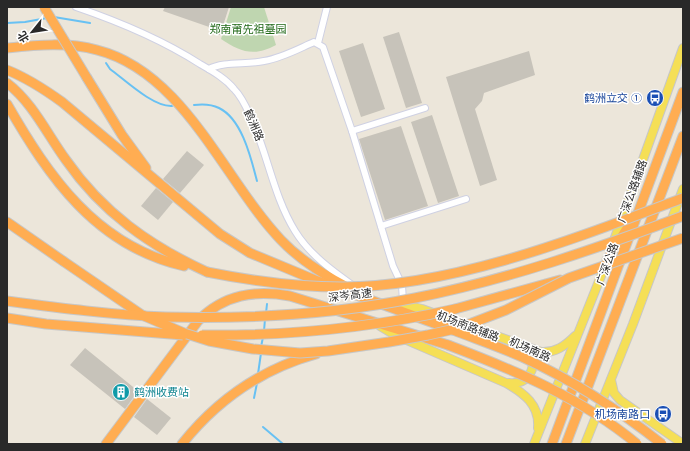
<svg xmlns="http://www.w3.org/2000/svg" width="690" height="451" font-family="Poppins,'Noto Sans SC',sans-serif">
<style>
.cemetery{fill:#bfd6b0}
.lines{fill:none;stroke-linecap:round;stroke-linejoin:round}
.stream{stroke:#68c1f3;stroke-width:2}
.building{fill:#c7c3ba}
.minor-casing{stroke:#cfd1e3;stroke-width:8}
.major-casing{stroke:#c7c7c7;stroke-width:10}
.highway-casing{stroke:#c7c7c7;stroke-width:11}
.minor{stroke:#fff;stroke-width:6}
.major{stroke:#f5df56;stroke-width:8}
.highway{stroke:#ffad52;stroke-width:9}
.highway-bridge-casing{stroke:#c7c7c7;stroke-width:11;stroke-linecap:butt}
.highway-bridge{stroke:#ffad52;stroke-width:9}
.labels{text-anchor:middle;stroke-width:3;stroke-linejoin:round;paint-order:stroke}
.park-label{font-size:11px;fill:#206817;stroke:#fff}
.transit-label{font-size:11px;fill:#164399;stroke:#fff;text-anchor:end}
.street-label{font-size:11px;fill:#292929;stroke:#fff}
.culture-label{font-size:11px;fill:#0d838f;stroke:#fff;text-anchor:start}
</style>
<rect width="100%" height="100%" fill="#ece6da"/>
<path class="cemetery" d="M231,7H264L276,45C254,57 240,52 221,39Z"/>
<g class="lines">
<g class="stream">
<path d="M54,17L90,23"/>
<path d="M7,23L25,22L47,18"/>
<path d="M106,63L110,69C125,80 153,107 172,106"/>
<path d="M194,105C202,104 211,104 219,108C242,119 251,158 257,181"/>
<path d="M266,313L267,304"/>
<path d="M264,331L265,319"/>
<path d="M261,347L263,337"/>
<path d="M258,374L261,353"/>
<path d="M254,398L257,383"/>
<path d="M263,427L283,444"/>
</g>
</g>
<g class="building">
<path d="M165,7H229L220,35L210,32L212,28L163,11Z"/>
<path d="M399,32L422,103L406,108L383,37Z"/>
<path d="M363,43L385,109L361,117L339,51Z"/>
<path d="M529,51L535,75L484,93L482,101L475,109L497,180L480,186L446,77Z"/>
<path d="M432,115L459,196L438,203L411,122Z"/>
<path d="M401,126L428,206L385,220L359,139Z"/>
<path d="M187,151L204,165L180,193L163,179Z"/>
<path d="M156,188L173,202L158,220L141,206Z"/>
<path d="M85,348L138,391L125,409L70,365Z"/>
<path d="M147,399L171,418L157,435L134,417Z"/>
</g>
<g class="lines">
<g class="minor-casing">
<g id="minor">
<path d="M76,7C120,22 161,39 200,64C212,71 225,78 234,89C243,98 247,109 252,120C268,156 274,197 295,231C312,259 343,278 369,297"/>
<path d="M318,43L327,7"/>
<path d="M209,69C224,61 247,65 264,61C282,58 298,49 314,42L323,47L352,131L393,266L402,285L403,302"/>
<path d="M352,131L425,108"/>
<path d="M381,226L466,199"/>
</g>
</g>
<g class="major-casing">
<g id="major">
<path d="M612,246L683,48"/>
<path d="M396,303L422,309L541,352C555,353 565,346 575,336"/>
<path d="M380,326L395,335L506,383C524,393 540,405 538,428"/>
<path d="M611,380L614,393L620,400L683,444"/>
<path d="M509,383C524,385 536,373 532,357"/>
<path d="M534,444L607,261"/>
<path d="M585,444L633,324L683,189"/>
</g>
</g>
<g class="highway-casing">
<g id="highway">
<path d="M7,48C37,45 68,42 97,50C184,72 224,180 281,240C300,260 324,275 347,287"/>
<path d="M7,70C27,78 44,89 62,102L220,234L250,253L315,280L453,330"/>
<path d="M87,78L122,135L146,168"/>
<path d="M7,83C33,103 47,134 66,160C102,212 150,246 207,272"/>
<path d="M7,104C49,177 96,246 184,266"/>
<path d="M7,222L63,261"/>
<path d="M607,260L631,222"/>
<path d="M455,309L560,280"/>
<path d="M106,444L198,321C224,294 255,290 290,296L448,345"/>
<path d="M182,444C217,400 262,369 316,354"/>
<path d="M552,444L683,92"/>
<path d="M566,444L683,136"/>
</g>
</g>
<use href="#minor" class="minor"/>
<use href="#major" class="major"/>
<use href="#highway" class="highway"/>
<g class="highway-bridge-casing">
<g id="highway-bridge">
<path d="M44,7L87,78"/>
<path d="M63,261L142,315L184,333L209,341L253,349L300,353L328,351L389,342L428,335L459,328L506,310L569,278L683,238"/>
<path d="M207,272C252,281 296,287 342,287C454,287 579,237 683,198"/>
<path d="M7,301C60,308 113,315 166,317C246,319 336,314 415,298C506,280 596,249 683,216"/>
<path d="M7,318L46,324L183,335"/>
<path d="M453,330C476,339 500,347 522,357C572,380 619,410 662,444"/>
<path d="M202,335C287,336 371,328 455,309"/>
<path d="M448,345C514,370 582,398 637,444"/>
</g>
</g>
<use href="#highway-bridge" class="highway-bridge"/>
</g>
<defs>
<g id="bus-disc" transform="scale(0.9)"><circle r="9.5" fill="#1a4fb4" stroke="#fff"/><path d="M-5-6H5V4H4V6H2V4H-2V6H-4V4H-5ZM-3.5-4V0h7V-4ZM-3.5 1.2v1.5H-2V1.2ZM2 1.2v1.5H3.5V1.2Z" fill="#fff"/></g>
<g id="building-disc" transform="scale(0.9)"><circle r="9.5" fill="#0f9aa8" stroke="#fff"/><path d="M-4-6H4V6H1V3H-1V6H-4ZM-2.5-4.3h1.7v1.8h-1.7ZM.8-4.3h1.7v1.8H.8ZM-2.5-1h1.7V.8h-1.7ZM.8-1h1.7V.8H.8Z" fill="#fff"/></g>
</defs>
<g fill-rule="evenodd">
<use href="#bus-disc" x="655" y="98"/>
<use href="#building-disc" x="121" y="392"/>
<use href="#bus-disc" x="663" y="414"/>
</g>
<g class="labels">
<g class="park-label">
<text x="248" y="33">郑南莆先祖墓园</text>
</g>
<g class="transit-label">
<text x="642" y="102">鹤洲立交 ①</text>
<text x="650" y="418">机场南路口</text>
</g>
<g class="street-label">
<text transform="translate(254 125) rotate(67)" y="4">鹤洲路</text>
<text transform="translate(632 191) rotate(-70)" y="4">广深公路辅路</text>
<text transform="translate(607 264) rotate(-70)" y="4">广深公路</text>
<text transform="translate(350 295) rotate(-7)" y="4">深岑高速</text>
<text transform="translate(468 326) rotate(21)" y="4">机场南路辅路</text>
<text transform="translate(530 349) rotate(24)" y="4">机场南路</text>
</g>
<g class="culture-label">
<text x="134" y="396">鹤洲收费站</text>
</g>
</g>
<rect width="690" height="451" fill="none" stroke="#292929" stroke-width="16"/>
<g transform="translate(32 32) rotate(240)" stroke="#ffffff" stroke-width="3" paint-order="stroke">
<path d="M0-3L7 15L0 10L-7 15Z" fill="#292929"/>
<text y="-6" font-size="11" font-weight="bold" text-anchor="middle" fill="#292929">北</text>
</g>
</svg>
